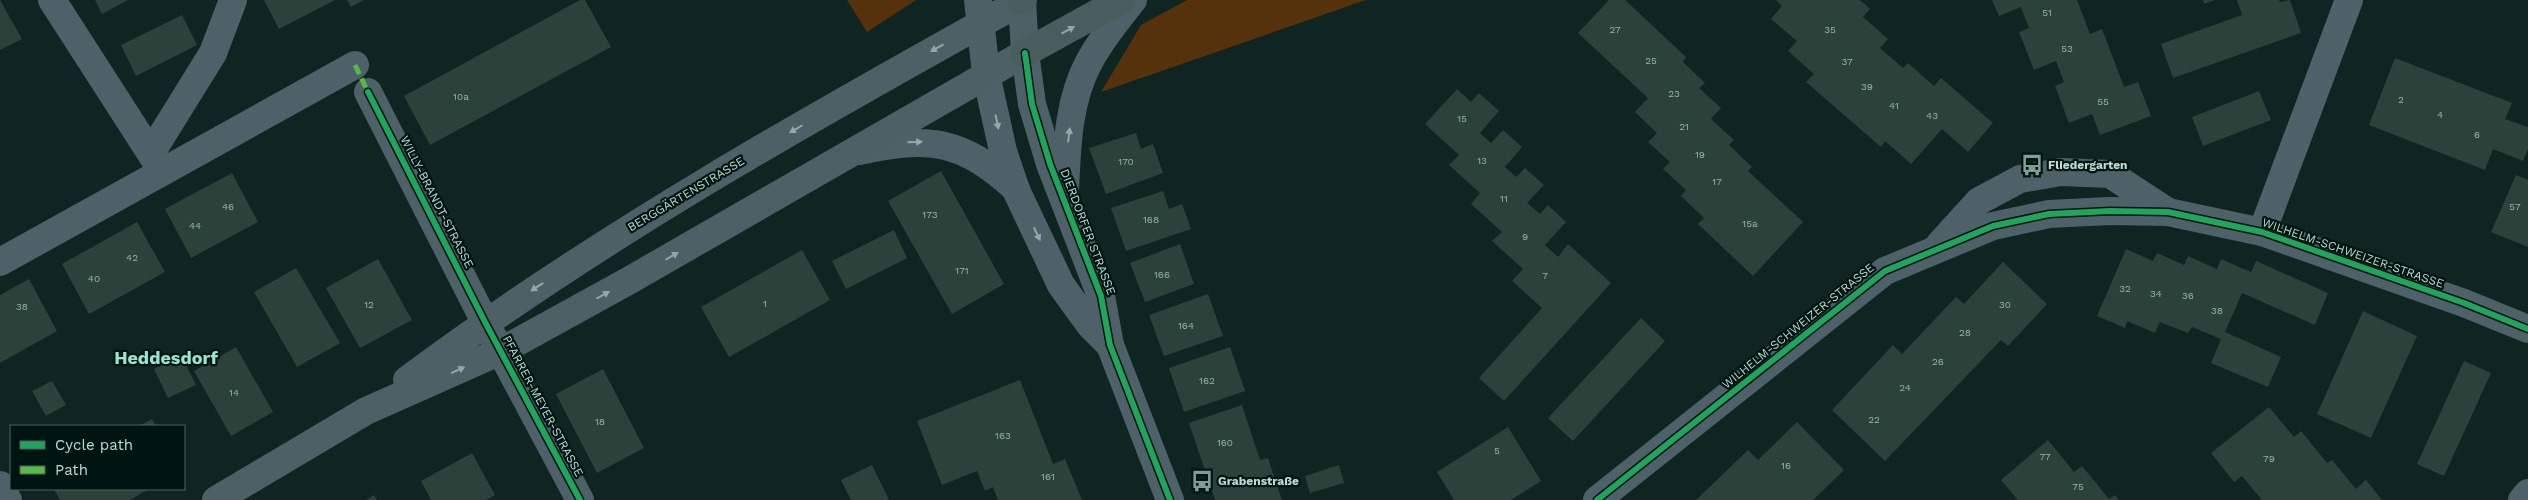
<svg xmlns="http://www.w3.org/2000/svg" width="2528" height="500" font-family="'Work Sans',sans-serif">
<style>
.green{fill:#55310c}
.building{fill:#2b423a}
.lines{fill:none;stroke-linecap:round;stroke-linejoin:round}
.minor{stroke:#4e6068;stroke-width:28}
.major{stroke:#4d6066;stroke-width:28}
.highway{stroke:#4a5d5e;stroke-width:28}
.quiet{stroke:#58b947;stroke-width:5;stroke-dasharray:10 5;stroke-linecap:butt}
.cycleway-casing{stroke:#001511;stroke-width:9}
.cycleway{stroke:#20a55d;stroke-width:6}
.oneway{fill:#8daaa5}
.oneway2{fill:#8eaba8}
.oneway3{fill:#8eaba9}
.labels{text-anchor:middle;stroke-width:4.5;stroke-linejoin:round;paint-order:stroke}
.number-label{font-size:10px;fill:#96b6ae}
.poi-label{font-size:12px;font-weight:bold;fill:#b9ddd4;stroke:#001511;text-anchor:start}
.street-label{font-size:12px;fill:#b9ddd4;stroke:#001511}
.district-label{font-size:18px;font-weight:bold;fill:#99e5d3;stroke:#001511}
</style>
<rect width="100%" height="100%" fill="#0e2522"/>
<g class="green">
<path d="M847,0H916L867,32Z"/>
<path d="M1187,0H1366L1101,92L1141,25Z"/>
</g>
<g class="building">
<path d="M0,0L22,39L0,50Z"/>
<path d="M95,0H128L102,14Z"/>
<path d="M264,0H335L279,29Z"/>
<path d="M347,0H364L351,7Z"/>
<path d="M580,0H585L611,47L430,145L404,96Z"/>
<path d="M1609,0H1625L1686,57L1683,62L1705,83L1699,88L1721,108L1711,119L1734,140L1729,145L1752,167L1748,171L1803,222L1753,276L1698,224L1704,218L1681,196L1686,190L1663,169L1670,162L1648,142L1657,133L1635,112L1648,98L1578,33Z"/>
<path d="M1776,0H1860L1870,9L1863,17L1888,39L1880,48L1903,68L1908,63L1934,86L1941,78L1993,123L1968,152L1942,129L1911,164L1885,141L1881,147L1806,82L1814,74L1788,51L1797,41L1771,19L1782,6Z"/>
<path d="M1992,0H2077L2090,34L2102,29L2124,87L2138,82L2151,116L2100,135L2092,114L2069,123L2055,86L2064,82L2056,61L2034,70L2019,32L2029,28L2021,7L1999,16Z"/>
<path d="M2203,0H2215L2204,4Z"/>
<path d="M2237,0H2279L2280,2L2290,0L2301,33L2173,78L2161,44L2242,15Z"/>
<path d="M182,15L197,45L136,76L121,45Z"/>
<path d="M2395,58L2512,103L2505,119L2528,127V149L2523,161L2493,149L2485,170L2369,125Z"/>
<path d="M1457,89L1471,102L1479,93L1499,111L1480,133L1491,143L1503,130L1522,147L1505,167L1516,177L1525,168L1544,185L1527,203L1540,214L1548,205L1566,222L1545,245L1558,257L1568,244L1611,283L1504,401L1479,378L1542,308L1512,281L1523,269L1492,241L1502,232L1471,204L1480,193L1449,165L1459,155L1425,124Z"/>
<path d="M2259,91L2271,120L2203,146L2192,117Z"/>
<path d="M1136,133L1141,149L1153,144L1163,173L1106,194L1089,148Z"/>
<path d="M941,171L1004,284L952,314L888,201Z"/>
<path d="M232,173L258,222L191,258L165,209Z"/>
<path d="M2516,175L2528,180V247L2491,232Z"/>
<path d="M1163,191L1169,209L1182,204L1191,229L1126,251L1111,208Z"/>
<path d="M137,222L165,272L89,314L62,264Z"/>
<path d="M894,230L907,258L846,289L832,261Z"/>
<path d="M1180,244L1194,284L1145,302L1130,263Z"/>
<path d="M2126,249L2153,261L2157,253L2184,265L2188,256L2217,269L2221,259L2251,272L2256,261L2328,293L2315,325L2242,293L2225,332L2281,357L2268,387L2211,363L2221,339L2192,327L2188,333L2160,322L2155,333L2127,321L2125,328L2097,316Z"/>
<path d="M802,250L830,300L729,357L701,307Z"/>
<path d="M378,259L412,320L360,348L326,288Z"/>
<path d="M2003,262L2047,304L2008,346L2001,340L1885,461L1832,410L1893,345L1902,354L1956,297L1964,304Z"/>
<path d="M296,268L340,343L297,367L254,292Z"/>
<path d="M29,279L57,331L0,363V295Z"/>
<path d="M1208,294L1223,336L1164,356L1149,315Z"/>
<path d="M2363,311L2417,336L2371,438L2317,414Z"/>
<path d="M1641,318L1665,341L1573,441L1548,418Z"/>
<path d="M236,347L273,412L231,436L194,371Z"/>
<path d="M1230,347L1245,391L1184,412L1169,368Z"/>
<path d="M181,355L196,385L168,398L154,369Z"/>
<path d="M2464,361L2491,373L2444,476L2417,464Z"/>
<path d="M603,369L644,448L597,473L556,394Z"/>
<path d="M1020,380L1053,464L1065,459L1082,500H998L993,487L985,491L977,471L942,485L917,421Z"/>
<path d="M52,381L66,405L46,416L32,391Z"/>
<path d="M1242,405L1260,460L1268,458L1282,500H1215L1189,423Z"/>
<path d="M2269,407L2294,437L2301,431L2327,463L2332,460L2356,489L2366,480L2382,500H2262L2242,476L2234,482L2211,453Z"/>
<path d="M152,419L156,426H139Z"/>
<path d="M1797,422L1844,470L1813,500H1696L1748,450L1758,460Z"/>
<path d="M1508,427L1541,481L1511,500H1454L1437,472Z"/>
<path d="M2048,440L2074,472L2082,466L2109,499L2115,495L2119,500H2018L2001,480Z"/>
<path d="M472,453L495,495L486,500H431L421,481Z"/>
<path d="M872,465L889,500H851L841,480Z"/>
<path d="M1339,465L1344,483L1310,493L1305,476Z"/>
<path d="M54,489H149L130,500H60Z"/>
<path d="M374,495L377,500H366Z"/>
</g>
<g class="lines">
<g class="minor">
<path d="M52,0L162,171"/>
<path d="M1025,53L1032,104L1050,164L1101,296L1110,345L1170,500"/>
<path d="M986,74L1003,151L1016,190L1061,285L1090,325L1110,345"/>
<path d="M368,92L485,322L580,500"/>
<path d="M859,151C929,136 961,139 1016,189"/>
<path d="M151,153L213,53L233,0"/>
<path d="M1065,190C1067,147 1068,101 1089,62C1101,40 1117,20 1133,0"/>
<path d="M2262,232L2349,0"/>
<path d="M1940,244L1979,201L2020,179L2061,172L2110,174L2168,212"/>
<path d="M0,262L355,65"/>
<path d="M0,485L8,500"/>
<path d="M1597,500L1885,271L1993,226L2049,214L2110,211L2168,212L2262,232L2464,303L2528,329"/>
<path d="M2522,500L2528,493"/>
</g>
<g class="major">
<path d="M978,0L986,74"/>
<path d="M407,380C600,236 811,118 1022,1"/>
<path d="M216,500L366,411L501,351L630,280L1025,53L1022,0"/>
</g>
<g class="highway">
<path d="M1022,1L1023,0"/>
<path d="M1025,53L1121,0"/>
</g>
<path class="quiet" d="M355,65L368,92"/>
<g class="cycleway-casing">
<g id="cycleway">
<path d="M1025,53L1032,104L1050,164L1101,296L1110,345L1170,500"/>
<path d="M368,92L485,322L580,500"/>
<path d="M1597,500L1885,271L1993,226L2049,214L2110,211L2168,212L2262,232L2464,303L2528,329"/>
</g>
</g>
<use href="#cycleway" class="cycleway"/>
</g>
<defs><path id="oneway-solid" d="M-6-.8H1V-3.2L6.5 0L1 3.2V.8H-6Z" transform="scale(1.25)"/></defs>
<use class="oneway" href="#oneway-solid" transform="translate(1068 30) rotate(-29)"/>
<g class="oneway2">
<use href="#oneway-solid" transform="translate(937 48) rotate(151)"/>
<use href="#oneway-solid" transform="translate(796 129) rotate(150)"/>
<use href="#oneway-solid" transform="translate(672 256) rotate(-30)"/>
<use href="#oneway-solid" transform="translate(537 287) rotate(147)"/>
<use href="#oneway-solid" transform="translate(603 295) rotate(-29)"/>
<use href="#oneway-solid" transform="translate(458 370) rotate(-24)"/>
</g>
<g class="oneway3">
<use href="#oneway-solid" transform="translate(997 122) rotate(78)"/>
<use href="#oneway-solid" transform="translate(1069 135) rotate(-83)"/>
<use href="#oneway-solid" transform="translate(915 142) rotate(-2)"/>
<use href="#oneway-solid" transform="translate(1037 234) rotate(65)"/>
</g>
<defs>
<g id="bus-bare" transform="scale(1.725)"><path d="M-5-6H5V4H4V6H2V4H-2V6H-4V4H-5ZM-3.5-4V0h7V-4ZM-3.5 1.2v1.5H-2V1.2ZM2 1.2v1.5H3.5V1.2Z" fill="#7d9d96" stroke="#001511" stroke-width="2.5" paint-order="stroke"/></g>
</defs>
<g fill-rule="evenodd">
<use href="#bus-bare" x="2032" y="165"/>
<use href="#bus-bare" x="1202" y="481"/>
</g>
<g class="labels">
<g class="number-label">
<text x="2047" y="16">51</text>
<text x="1615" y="33">27</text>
<text x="1830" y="33">35</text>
<text x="2067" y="52">53</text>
<text x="1651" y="64">25</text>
<text x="1847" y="65">37</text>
<text x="1867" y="90">39</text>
<text x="1674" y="97">23</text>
<text x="461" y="100">10a</text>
<text x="2401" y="103">2</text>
<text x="2103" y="105">55</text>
<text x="1894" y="109">41</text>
<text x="2440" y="118">4</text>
<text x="1932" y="119">43</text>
<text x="1462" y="122">15</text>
<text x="1684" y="130">21</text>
<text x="2477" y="138">6</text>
<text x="1700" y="158">19</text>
<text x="1482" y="164">13</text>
<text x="1126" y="165">170</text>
<text x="1717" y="185">17</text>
<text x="1504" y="202">11</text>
<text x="228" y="210">46</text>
<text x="2515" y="210">57</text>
<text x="930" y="218">173</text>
<text x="1151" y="223">168</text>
<text x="1750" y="227">15a</text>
<text x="195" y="229">44</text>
<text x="1525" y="240">9</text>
<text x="132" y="261">42</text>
<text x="962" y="274">171</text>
<text x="1162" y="278">166</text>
<text x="1545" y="279">7</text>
<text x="94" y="282">40</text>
<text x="2125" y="292">32</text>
<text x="2156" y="297">34</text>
<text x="2188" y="299">36</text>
<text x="765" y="307">1</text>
<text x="369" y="308">12</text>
<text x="2005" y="308">30</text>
<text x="22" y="310">38</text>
<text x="2217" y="314">38</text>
<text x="1186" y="329">164</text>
<text x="1965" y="336">28</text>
<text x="1938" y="365">26</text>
<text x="1207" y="384">162</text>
<text x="1905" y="391">24</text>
<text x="234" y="396">14</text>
<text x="1874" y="423">22</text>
<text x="600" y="425">18</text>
<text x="1003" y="439">163</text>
<text x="1225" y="446">160</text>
<text x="1497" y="454">5</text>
<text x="2045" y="460">77</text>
<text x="2269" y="462">79</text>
<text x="1786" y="469">16</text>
<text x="1048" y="480">161</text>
<text x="2078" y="490">75</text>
</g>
<g class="poi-label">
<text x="2048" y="169">Fliedergarten</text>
<text x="1218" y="485">Grabenstraße</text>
</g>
<g class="street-label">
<text transform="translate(686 194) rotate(-31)" y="4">BERGGÄRTENSTRASSE</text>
<text transform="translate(437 202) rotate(63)" y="4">WILLY-BRANDT-STRASSE</text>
<text transform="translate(1088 232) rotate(69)" y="4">DIERDORFER STRASSE</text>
<text transform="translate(2353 253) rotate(19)" y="4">WILHELM-SCHWEIZER-STRASSE</text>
<text transform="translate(1798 326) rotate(-39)" y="4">WILHELM-SCHWEIZER-STRASSE</text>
<text transform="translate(543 406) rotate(62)" y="4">PFARRER-MEYER-STRASSE</text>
</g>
<g class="district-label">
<text x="166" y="364">Heddesdorf</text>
</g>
</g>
<rect x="10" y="425" width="175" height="65" fill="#001511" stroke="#4a655f"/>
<rect x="20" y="441" width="25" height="8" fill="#20a55d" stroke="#4a655f"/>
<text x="55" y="450" font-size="15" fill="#b9ddd4">Cycle path</text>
<rect x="20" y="466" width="25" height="8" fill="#58b947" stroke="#4a655f"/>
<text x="55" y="475" font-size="15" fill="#b9ddd4">Path</text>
</svg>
